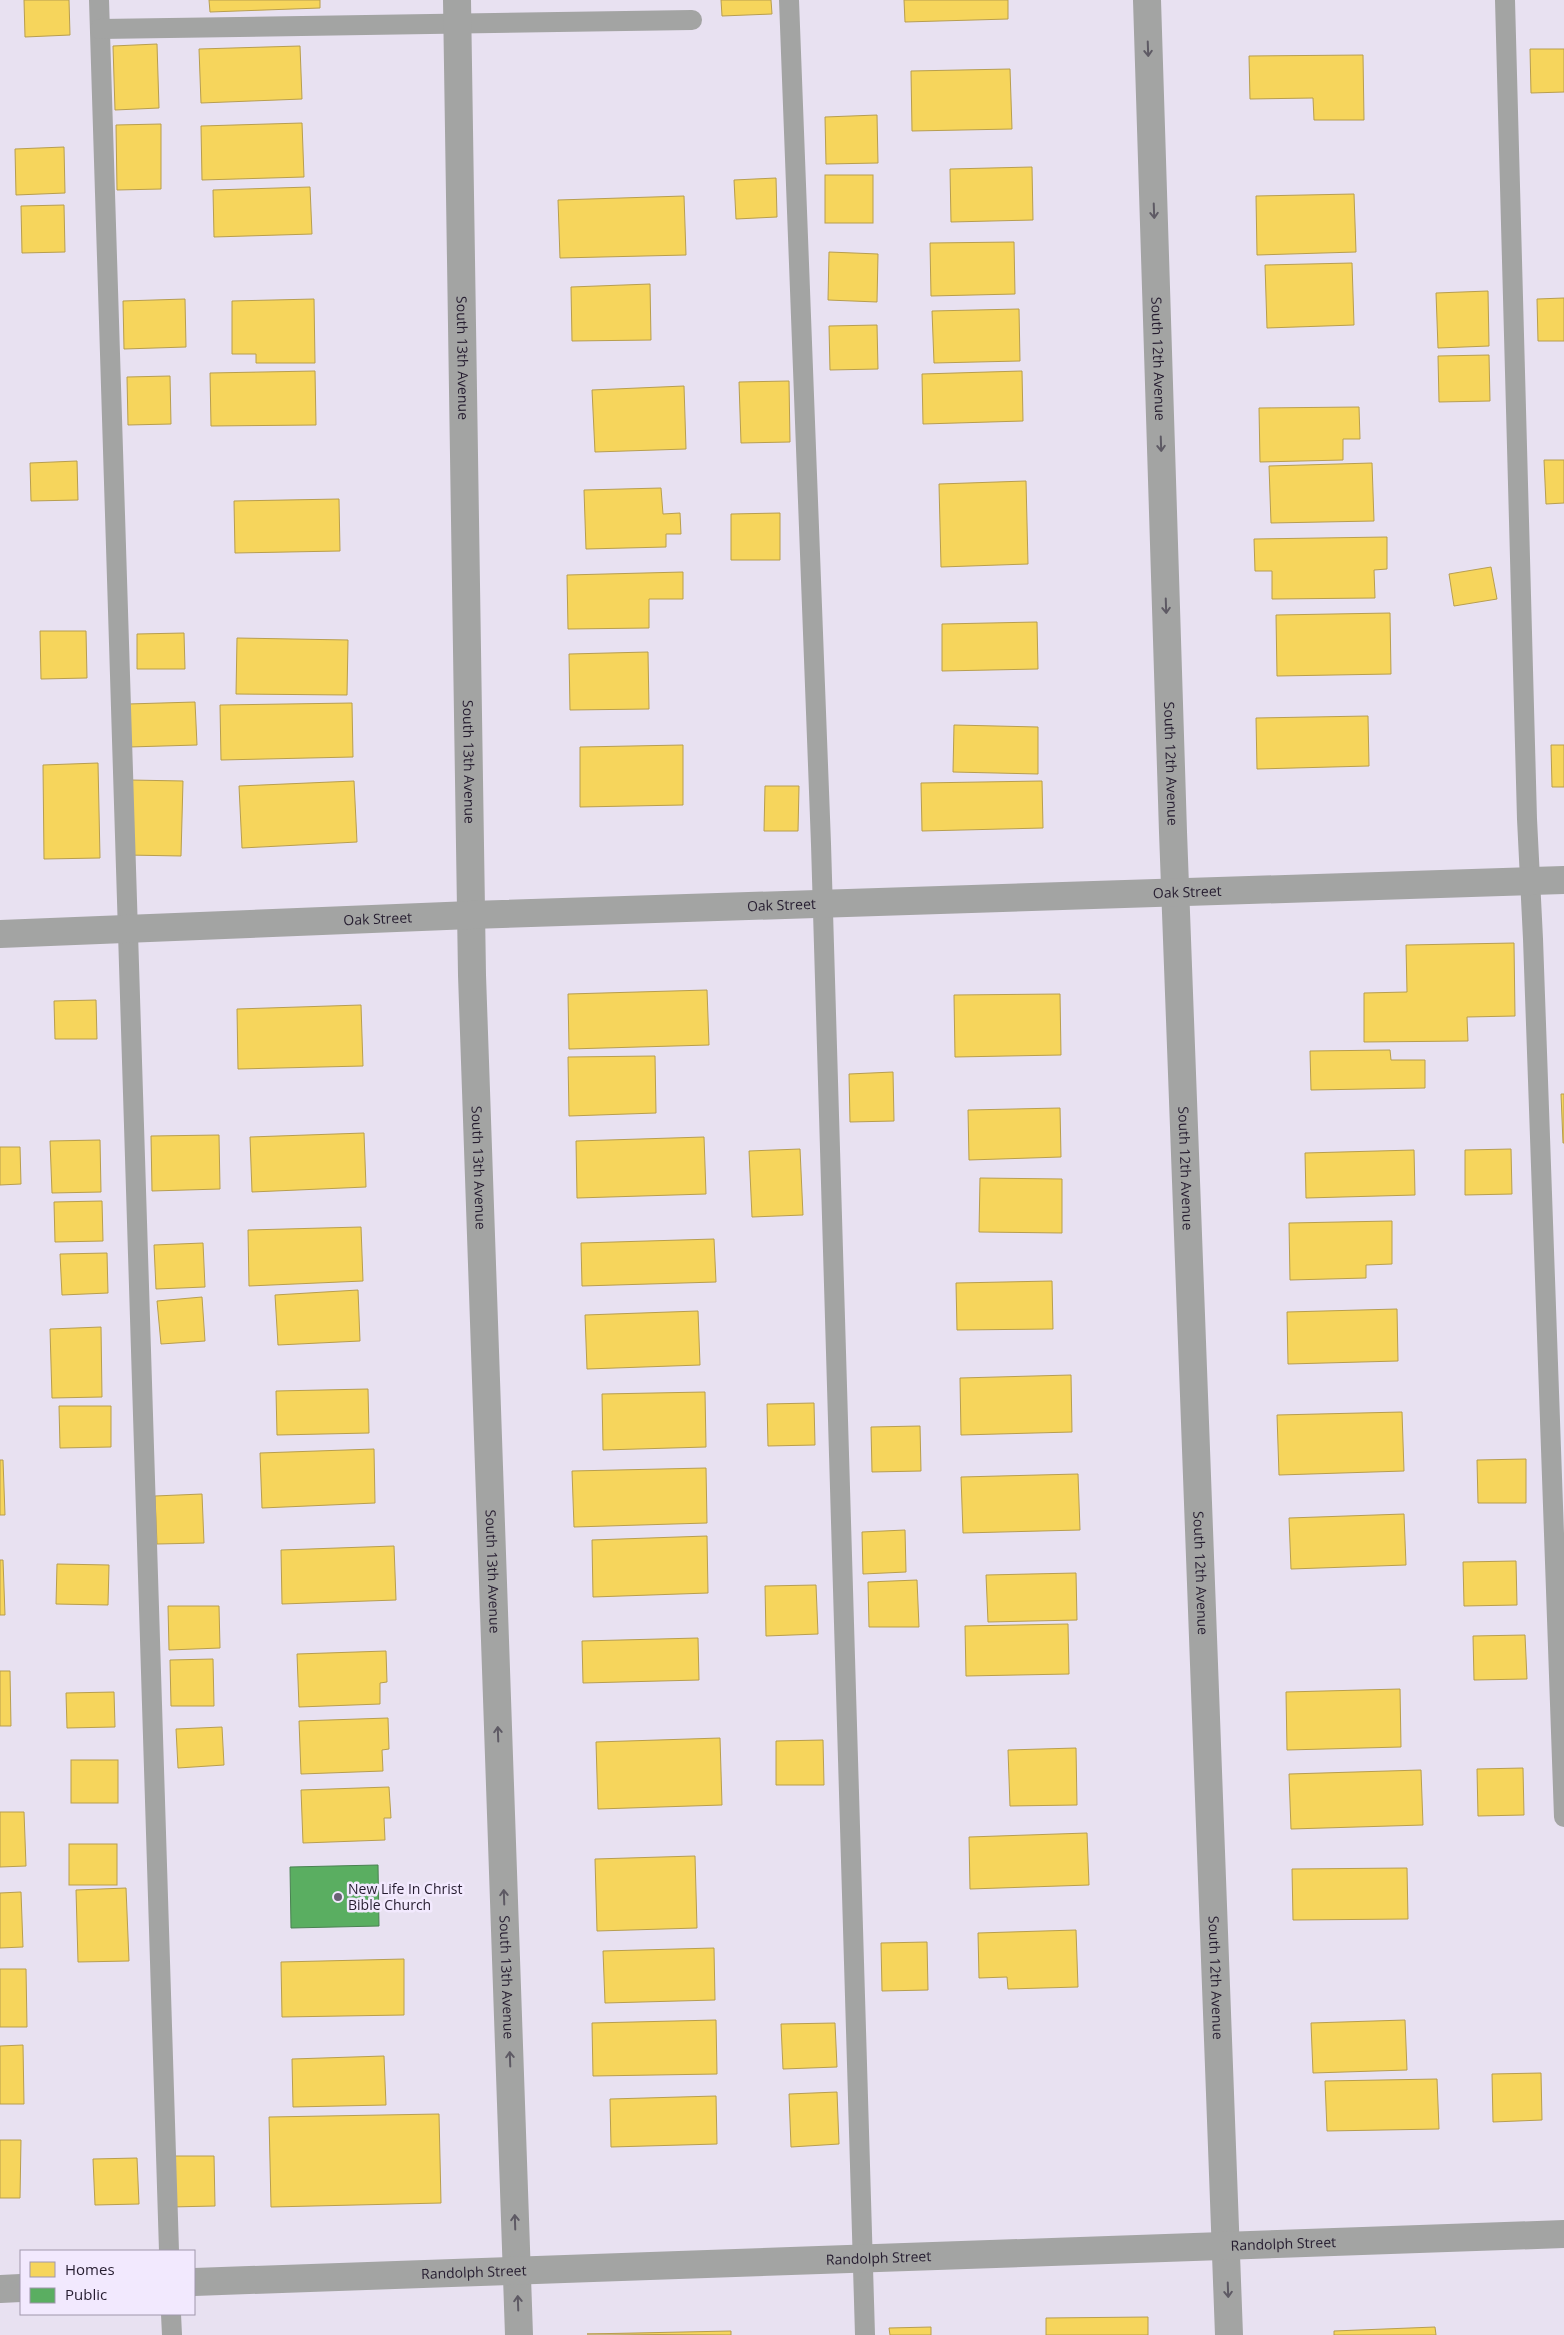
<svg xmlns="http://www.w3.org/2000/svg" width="1564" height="2335" font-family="'Open Sans',sans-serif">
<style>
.homes{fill:#f6d55c;stroke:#b89e4f}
.public{fill:#5aae61;stroke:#4a8252}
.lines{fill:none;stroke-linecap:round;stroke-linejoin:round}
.service{stroke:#a3a4a3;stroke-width:20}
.minor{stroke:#a3a4a3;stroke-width:28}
.oneway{stroke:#5e5a64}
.poi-dot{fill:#6a6274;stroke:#f2e9fe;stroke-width:2}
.labels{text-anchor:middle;stroke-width:5;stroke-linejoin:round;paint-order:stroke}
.street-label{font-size:14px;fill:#261d30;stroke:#f2e9fe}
.poi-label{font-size:14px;fill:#261d30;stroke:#f2e9fe;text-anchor:start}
</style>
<rect width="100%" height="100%" fill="#e8e1f1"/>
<g class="homes">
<path d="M24,0H69L70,35L25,37Z"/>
<path d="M209,0H320V8L210,12Z"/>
<path d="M721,0H771L772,14L722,16Z"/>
<path d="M904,0H1008V19L905,22Z"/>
<path d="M157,44L159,108L115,110L113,46Z"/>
<path d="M300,46L302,99L201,103L199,49Z"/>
<path d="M1530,49H1564V92L1531,93Z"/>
<path d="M1363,55L1364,120H1314L1313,98L1250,99L1249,56Z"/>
<path d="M1010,69L1012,129L912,131L911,71Z"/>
<path d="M877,115L878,163L826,164L825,117Z"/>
<path d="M302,123L304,177L202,180L201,126Z"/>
<path d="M161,124V189L117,190L116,125Z"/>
<path d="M64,147L65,193L16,195L15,149Z"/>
<path d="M1032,167L1033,220L951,222L950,169Z"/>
<rect x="825" y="175" width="48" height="48"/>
<path d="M776,178L777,217L736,219L734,180Z"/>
<path d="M310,187L312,234L214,237L213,190Z"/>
<path d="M1354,194L1356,252L1257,255L1256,196Z"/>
<path d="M684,196L686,255L560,258L558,200Z"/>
<path d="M64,205L65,252L22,253L21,206Z"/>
<path d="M1014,242L1015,294L931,296L930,243Z"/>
<path d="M829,252L878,254L877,302L828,300Z"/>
<path d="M1352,263L1354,325L1267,328L1265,265Z"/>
<path d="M650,284L651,340L572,341L571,287Z"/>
<path d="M1488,291L1489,346L1438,348L1436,293Z"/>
<path d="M1564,298V341H1538L1537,299Z"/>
<path d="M185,299L186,347L124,349L123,301Z"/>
<path d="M314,299L315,363H256V354H232V301Z"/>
<path d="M1019,309L1020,361L934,363L932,311Z"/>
<path d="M877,325L878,369L830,370L829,326Z"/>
<path d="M1489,355L1490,401L1439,402L1438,356Z"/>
<path d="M315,371L316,425L211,426L210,373Z"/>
<path d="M1022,371L1023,421L923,424L922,374Z"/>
<path d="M170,376L171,424L128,425L127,377Z"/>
<path d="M789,381L790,442L741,443L739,382Z"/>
<path d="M684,386L686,449L595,452L592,390Z"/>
<path d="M1359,407L1360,439H1343V460L1260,462L1259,408Z"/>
<path d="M1544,460H1564V503L1546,504Z"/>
<path d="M77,461L78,500L31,501L30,463Z"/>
<path d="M1372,463L1374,521L1271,523L1269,466Z"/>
<path d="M1026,481L1028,564L941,567L939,484Z"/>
<path d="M661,488L663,514L680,513L681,534H666V547L586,549L584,490Z"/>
<path d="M339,499L340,551L235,553L234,501Z"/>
<path d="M780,513V560H731V514Z"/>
<path d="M1387,537V569L1374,570L1375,598L1272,599V571H1255L1254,539Z"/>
<path d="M1491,567L1497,599L1454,606L1449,574Z"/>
<path d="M683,572V599H649V628L568,629L567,575Z"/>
<path d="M1390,613L1391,674L1277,676L1276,615Z"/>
<path d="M1037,622L1038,669L942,671V624Z"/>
<path d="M40,631H86L87,678L41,679Z"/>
<path d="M184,633L185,669H137V634Z"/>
<path d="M237,638L348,640L347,695L236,694Z"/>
<path d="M648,652L649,709L570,710L569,654Z"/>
<path d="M195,702L197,745L129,747L128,704Z"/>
<path d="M352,703L353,757L221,760L220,705Z"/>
<path d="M1368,716L1369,766L1257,769L1256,718Z"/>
<path d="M954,725L1038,727V774L953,772Z"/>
<path d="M683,745V805L580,807V747Z"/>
<path d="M1551,745H1564V787H1552Z"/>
<path d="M98,763L100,858L44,859L43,765Z"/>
<path d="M130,780L183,781L181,856L127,855Z"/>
<path d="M354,781L357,842L242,848L239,786Z"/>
<path d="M1042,781L1043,828L922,831L921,783Z"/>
<path d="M765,786H799L798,831H764Z"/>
<path d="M1514,943L1515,1016L1467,1017L1468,1041L1364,1042V993L1407,992L1406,945Z"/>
<path d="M707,990L709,1045L569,1049L568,994Z"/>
<path d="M1060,994L1061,1055L955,1057L954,995Z"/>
<path d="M96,1000L97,1039H55L54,1001Z"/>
<path d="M361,1005L363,1066L238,1069L237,1009Z"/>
<path d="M1390,1050L1391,1060H1425V1088L1311,1090L1310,1051Z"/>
<path d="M655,1056L656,1113L569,1116L568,1057Z"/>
<path d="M893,1072L894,1121L850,1122L849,1074Z"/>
<path d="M1561,1094H1564V1143H1563Z"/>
<path d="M1060,1108L1061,1157L969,1160L968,1110Z"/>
<path d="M364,1133L366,1187L252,1192L250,1137Z"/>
<path d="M219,1135L220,1189L152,1191L151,1136Z"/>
<path d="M704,1137L706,1194L577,1198L576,1141Z"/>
<path d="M100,1140L101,1192L52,1193L50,1141Z"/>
<path d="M0,1147H20L21,1184L0,1185Z"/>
<path d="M800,1149L803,1215L752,1217L749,1151Z"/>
<path d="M1511,1149L1512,1194L1465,1195V1150Z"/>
<path d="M1414,1150L1415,1195L1306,1198L1305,1153Z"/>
<path d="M980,1178L1062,1179V1233L979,1232Z"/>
<path d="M102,1201L103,1241L55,1242L54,1202Z"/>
<path d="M1392,1221V1264L1366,1265V1278L1290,1280L1289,1223Z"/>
<path d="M361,1227L363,1281L249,1286L248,1230Z"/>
<path d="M714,1239L716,1282L582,1286L581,1243Z"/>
<path d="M203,1243L205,1287L156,1289L154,1245Z"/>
<path d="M107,1253L108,1293L62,1295L60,1254Z"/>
<path d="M1052,1281L1053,1329L957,1330L956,1283Z"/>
<path d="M358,1290L360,1341L278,1345L275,1295Z"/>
<path d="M202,1297L205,1341L161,1344L157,1301Z"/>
<path d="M1397,1309L1398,1361L1288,1364L1287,1312Z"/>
<path d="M698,1311L700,1365L587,1369L585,1315Z"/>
<path d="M101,1327L102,1397L52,1398L50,1329Z"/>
<path d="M1071,1375L1072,1432L961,1435L960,1378Z"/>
<path d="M368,1389L369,1433L277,1435L276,1391Z"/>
<path d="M705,1392L706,1447L603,1450L602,1394Z"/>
<path d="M814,1403L815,1445L768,1446L767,1404Z"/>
<path d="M59,1406H111V1447L60,1448Z"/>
<path d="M1402,1412L1404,1471L1279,1475L1277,1415Z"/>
<path d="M920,1426L921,1471L872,1472L871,1427Z"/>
<path d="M374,1449L375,1503L262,1508L260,1453Z"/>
<path d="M1526,1459V1503H1478L1477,1460Z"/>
<path d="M0,1460H3L5,1515H0Z"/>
<path d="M706,1468L707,1523L574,1527L572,1471Z"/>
<path d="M1078,1474L1080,1530L963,1533L961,1477Z"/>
<path d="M202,1494L204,1543L157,1544L155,1496Z"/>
<path d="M1404,1514L1406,1565L1291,1569L1289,1518Z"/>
<path d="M905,1530L906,1572L863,1574L862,1532Z"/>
<path d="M707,1536L708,1593L593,1597L592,1540Z"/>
<path d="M394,1546L396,1600L282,1604L281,1550Z"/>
<path d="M0,1560H3L5,1615H0Z"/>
<path d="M1516,1561L1517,1605L1464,1606L1463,1562Z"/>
<path d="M57,1564L109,1565L108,1605L56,1604Z"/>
<path d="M1076,1573L1077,1620L988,1622L986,1575Z"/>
<path d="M917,1580L919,1627H869L868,1582Z"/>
<path d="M816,1585L818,1634L766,1636L765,1586Z"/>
<path d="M168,1606H219L220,1648L169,1650Z"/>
<path d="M1068,1624L1069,1674L966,1676L965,1626Z"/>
<path d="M1525,1635L1527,1679L1474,1680L1473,1636Z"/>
<path d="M698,1638L699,1680L583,1683L582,1641Z"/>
<path d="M386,1651L387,1682L380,1683V1704L299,1707L297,1654Z"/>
<path d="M213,1659L214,1706H171L170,1660Z"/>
<path d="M0,1671H10L11,1726H0Z"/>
<path d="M1400,1689L1401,1747L1287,1750L1286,1692Z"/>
<path d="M114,1692L115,1727L67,1728L66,1693Z"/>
<path d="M388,1718L389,1749L382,1750L383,1771L301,1774L299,1721Z"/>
<path d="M222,1727L224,1765L178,1768L176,1729Z"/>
<path d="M720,1738L722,1805L598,1809L596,1742Z"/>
<path d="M823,1740L824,1785H776V1741Z"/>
<path d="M1076,1748L1077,1805L1010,1806L1008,1750Z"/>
<rect x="71" y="1760" width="47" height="43"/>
<path d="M1523,1768L1524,1815L1478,1816L1477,1769Z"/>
<path d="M1421,1770L1423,1825L1291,1829L1289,1774Z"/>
<path d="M389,1787L391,1818H384L385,1840L303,1843L301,1790Z"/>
<path d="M0,1812H24L26,1866L0,1867Z"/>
<path d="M1087,1833L1089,1885L970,1889L969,1837Z"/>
<rect x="69" y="1844" width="48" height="41"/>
<path d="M695,1856L697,1928L597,1931L595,1859Z"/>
<path d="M1407,1868L1408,1919L1293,1920L1292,1869Z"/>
<path d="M126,1888L129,1961L78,1962L76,1890Z"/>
<path d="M21,1892L23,1947L0,1948V1893Z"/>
<path d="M1076,1930L1078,1987L1008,1989L1007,1977L979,1978L978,1933Z"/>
<path d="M927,1942L928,1990L882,1991L881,1943Z"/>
<path d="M714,1948L715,2000L605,2003L603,1951Z"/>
<path d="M404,1959V2015L282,2017L281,1962Z"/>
<path d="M0,1969H26L27,2027H0Z"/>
<path d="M716,2020L717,2074L593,2076L592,2023Z"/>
<path d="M1405,2020L1407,2070L1313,2073L1311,2023Z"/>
<path d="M835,2023L837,2067L783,2069L781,2024Z"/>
<path d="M23,2045L24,2104H0V2046Z"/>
<path d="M384,2056L386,2105L293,2107L292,2059Z"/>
<path d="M1541,2073L1542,2120L1493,2122L1492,2074Z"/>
<path d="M1437,2079L1439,2129L1327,2131L1325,2081Z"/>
<path d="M837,2092L839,2144L791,2147L789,2094Z"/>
<path d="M716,2096L717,2144L611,2147L610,2099Z"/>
<path d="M439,2114L441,2203L271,2207L269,2117Z"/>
<path d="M0,2140H21L20,2198H0Z"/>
<path d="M169,2156H214L215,2206L170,2207Z"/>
<path d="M137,2158L139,2204L95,2205L93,2159Z"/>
<path d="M1148,2317V2335H1046V2318Z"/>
<path d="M931,2327V2335H890L889,2328Z"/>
<path d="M1435,2327L1436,2335H1334V2331Z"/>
<path d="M731,2331V2335L587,2334Z"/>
</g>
<path class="public" d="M378,1865L379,1926L291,1928L290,1867Z"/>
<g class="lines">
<g class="service">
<path d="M99,0L169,2251"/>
<path d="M789,0L821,844L865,2335"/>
<path d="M1505,0L1527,819L1533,939L1564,1817"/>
<path d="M100,29L692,20"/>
<path d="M171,2314L172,2335"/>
</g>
<g class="minor">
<path id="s1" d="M457,0L472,975L519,2335"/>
<path id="s2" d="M1147,0L1173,832L1229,2335"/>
<path id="s3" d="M0,934L471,915L1564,880"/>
<path id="s4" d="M194,2282L1564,2234"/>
<path d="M0,2289L21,2288"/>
</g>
</g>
<defs><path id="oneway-shaft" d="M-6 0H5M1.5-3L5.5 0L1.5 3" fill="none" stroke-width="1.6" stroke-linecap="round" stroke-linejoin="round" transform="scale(1.25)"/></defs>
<g class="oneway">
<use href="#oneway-shaft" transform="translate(1148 49) rotate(88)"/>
<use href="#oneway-shaft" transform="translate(1154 211) rotate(88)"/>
<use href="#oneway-shaft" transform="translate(1161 444) rotate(88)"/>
<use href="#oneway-shaft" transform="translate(1166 606) rotate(88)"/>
<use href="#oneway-shaft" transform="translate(498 1734) rotate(-92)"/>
<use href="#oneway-shaft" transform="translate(504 1897) rotate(-92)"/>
<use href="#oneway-shaft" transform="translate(510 2059) rotate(-92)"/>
<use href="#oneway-shaft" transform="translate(515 2222) rotate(-92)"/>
<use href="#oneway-shaft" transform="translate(1228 2290) rotate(88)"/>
<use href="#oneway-shaft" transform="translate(518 2303) rotate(-92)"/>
</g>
<circle class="poi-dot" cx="338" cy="1897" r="5"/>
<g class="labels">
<g class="street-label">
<text dy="5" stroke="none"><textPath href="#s1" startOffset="358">South 13th Avenue</textPath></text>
<text dy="5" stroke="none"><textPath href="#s2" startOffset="359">South 12th Avenue</textPath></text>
<text dy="5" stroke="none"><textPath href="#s1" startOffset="762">South 13th Avenue</textPath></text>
<text dy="5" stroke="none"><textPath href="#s2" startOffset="764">South 12th Avenue</textPath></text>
<text dy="5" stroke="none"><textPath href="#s3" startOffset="1188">Oak Street</textPath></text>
<text dy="5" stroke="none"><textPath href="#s3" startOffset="782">Oak Street</textPath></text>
<text dy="5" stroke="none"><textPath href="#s3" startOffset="378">Oak Street</textPath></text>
<text dy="5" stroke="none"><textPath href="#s1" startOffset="1168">South 13th Avenue</textPath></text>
<text dy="5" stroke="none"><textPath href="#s2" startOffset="1169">South 12th Avenue</textPath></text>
<text dy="5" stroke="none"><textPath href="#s1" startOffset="1572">South 13th Avenue</textPath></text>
<text dy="5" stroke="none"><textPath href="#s2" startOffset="1574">South 12th Avenue</textPath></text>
<text dy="5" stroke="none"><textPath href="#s1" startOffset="1978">South 13th Avenue</textPath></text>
<text dy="5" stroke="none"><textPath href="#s2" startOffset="1979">South 12th Avenue</textPath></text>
<text dy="5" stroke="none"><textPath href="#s4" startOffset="1090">Randolph Street</textPath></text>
<text dy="5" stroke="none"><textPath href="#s4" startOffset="685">Randolph Street</textPath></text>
<text dy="5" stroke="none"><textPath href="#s4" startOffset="280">Randolph Street</textPath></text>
</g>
<g class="poi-label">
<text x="348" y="1894">New Life In Christ<tspan x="348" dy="16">Bible Church</tspan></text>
</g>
</g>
<rect x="20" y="2250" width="175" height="65" fill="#f2e9fe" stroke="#a097ac"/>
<rect x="30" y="2262" width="25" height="15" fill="#f6d55c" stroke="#a097ac"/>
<text x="65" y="2275" font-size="15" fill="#261d30">Homes</text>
<rect x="30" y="2288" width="25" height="15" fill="#5aae61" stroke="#a097ac"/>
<text x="65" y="2300" font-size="15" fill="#261d30">Public</text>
</svg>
